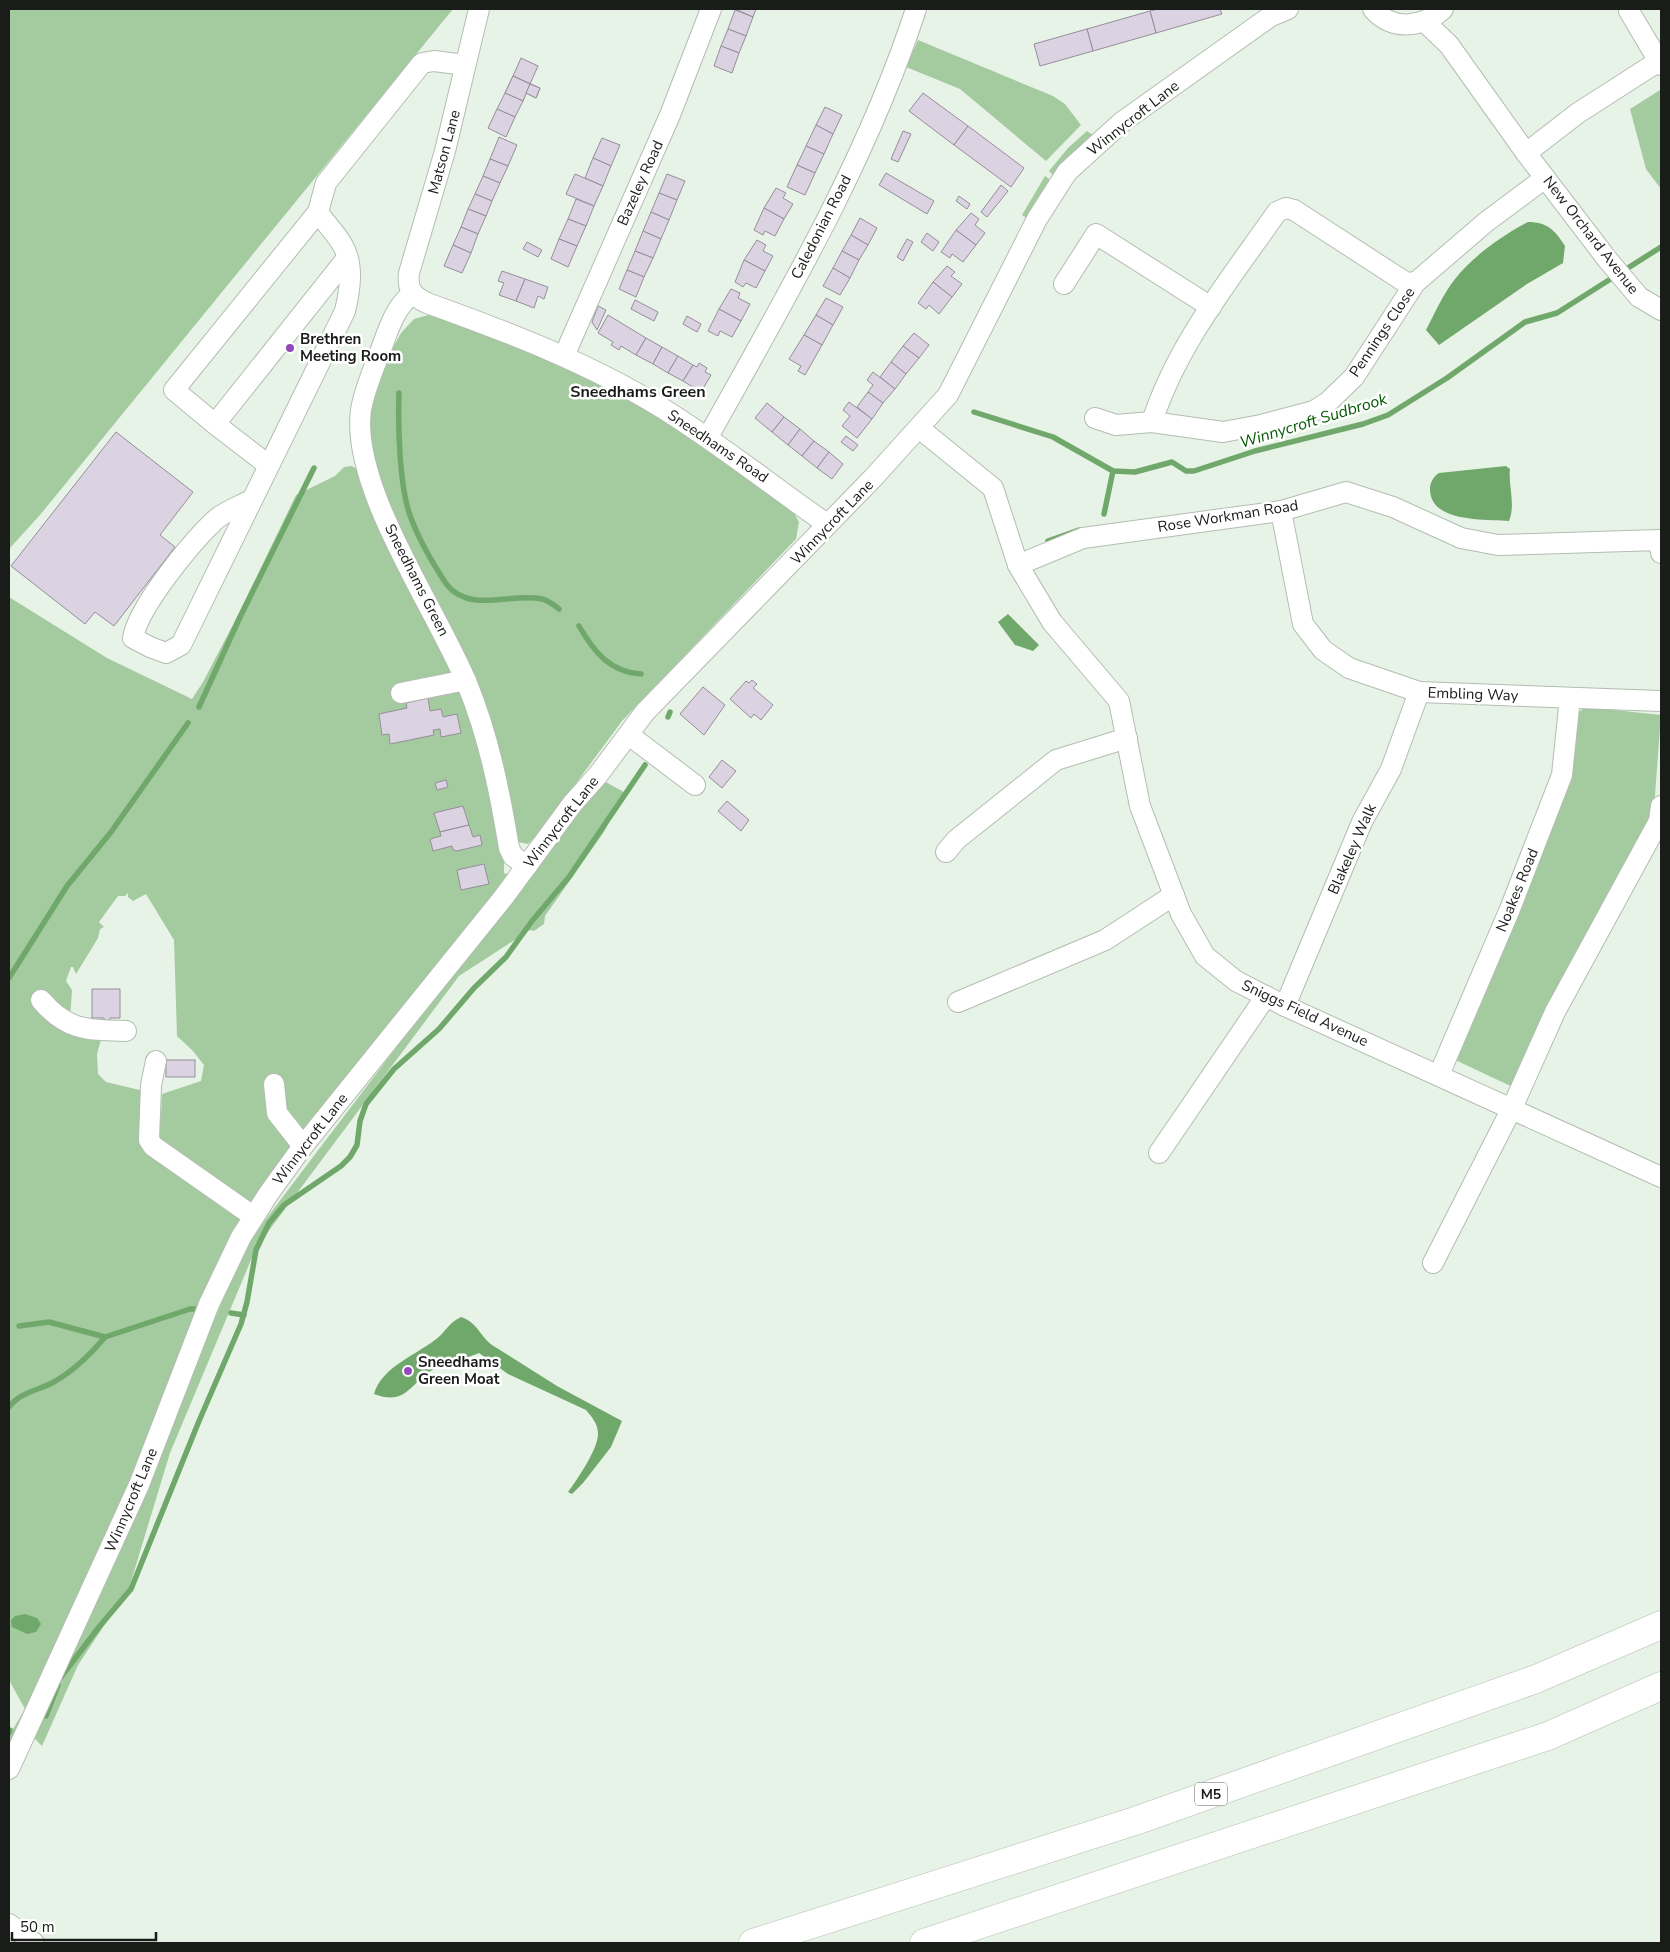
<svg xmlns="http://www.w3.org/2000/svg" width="1670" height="1952" font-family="'Nunito Sans',sans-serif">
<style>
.green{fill:#a4caa0;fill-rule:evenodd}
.water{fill:#70a86b}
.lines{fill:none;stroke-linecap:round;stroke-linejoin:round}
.stream{stroke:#70a86b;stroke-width:5.5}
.building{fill:#dbd3e1;stroke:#958e9a}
.minor-casing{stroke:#b3bdb1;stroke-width:22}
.highway-casing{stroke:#b3bdb1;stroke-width:29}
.minor{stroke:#fff;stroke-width:20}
.highway{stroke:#fff;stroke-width:28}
.poi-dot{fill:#9349bc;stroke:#fff;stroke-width:2}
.labels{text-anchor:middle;stroke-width:5;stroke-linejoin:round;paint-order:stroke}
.shield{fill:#fff;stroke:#5e605d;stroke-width:1}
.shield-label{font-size:14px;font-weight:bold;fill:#191c18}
.street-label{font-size:15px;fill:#191c18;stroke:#fff}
.poi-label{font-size:15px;font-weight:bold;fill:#191c18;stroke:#fff;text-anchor:start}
.neighbourhood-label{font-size:16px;font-weight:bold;fill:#191c18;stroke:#fff}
.water-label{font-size:16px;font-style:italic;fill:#055b03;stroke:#fff}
</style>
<rect width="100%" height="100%" fill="#e8f3e7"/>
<g class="green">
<path d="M9,9H453L40,515L9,549Z"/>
<path d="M918,40L1053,96L1065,104L1081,125L1046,161L960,89L906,67Z"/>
<path d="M1660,90L1661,93V189L1646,169L1630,109Z"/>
<path d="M1087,131L1093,135L1055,177L1049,171L1068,148Z"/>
<path d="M1045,176L1051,180L1028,219L1022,215Z"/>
<path d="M432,314L562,364L675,425L793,511L799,522L796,539L622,721L540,832L528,844L518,842L502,786L389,514L364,425L384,364L401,333L414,319Z"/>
<path d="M352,466L358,470L472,715L504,858V873L509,875L285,1163L164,1408L9,1757V1736L25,1709L9,1680V597L107,658L192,699L203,682L238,615L296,495L335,476L344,467ZM128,893V897L133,901L146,894L174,940L177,1036L193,1051L204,1065L201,1081L162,1094L161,1119L141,1121L144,1091L106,1082L98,1074L97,1054L102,1036L70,1021L72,990L66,981L71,967H73L76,974L98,938L100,929L104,927L99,922L118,896H125Z"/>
<path d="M1586,707L1661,715L1653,822L1517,1089L1451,1058L1577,713Z"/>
<path d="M600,779L624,792L604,832L545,916L544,924L534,931L530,930L459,976L256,1248L170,1453L129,1588L78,1665L42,1746L33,1737L247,1244Z"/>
</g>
<g class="water">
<path d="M1528,222C1547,222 1555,230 1565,246L1563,263L1527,284L1439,345L1426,330C1435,313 1443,294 1455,279C1473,256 1503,235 1528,222Z"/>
<path d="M1506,466L1510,469C1508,486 1516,504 1509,521C1485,519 1430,523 1430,489C1430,482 1434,476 1439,473Z"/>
<path d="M1008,614L1039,645L1033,651L1015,645L998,622Z"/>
<path d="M461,1317C477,1322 480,1336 492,1345L557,1386L622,1421L611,1447L583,1483L572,1494L568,1492C577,1480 598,1449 598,1434C598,1424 592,1417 586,1410L508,1374L479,1353C464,1360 449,1361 434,1369C411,1381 407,1407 374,1394C382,1367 414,1356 435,1340C446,1332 448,1323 461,1317Z"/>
<path d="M25,1614L37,1618L41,1624L36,1632L27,1634L12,1627L11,1620L15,1616Z"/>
</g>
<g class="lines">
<g class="stream">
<path d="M399,393C398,425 399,488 411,518C420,542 433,564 447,585C471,614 512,592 542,599C548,600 554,605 559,609"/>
<path d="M974,412L1053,437L1113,471L1135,472L1172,462L1186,471H1194L1255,451L1363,424L1388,415L1447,378L1525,322L1557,313L1661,247"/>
<path d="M1104,514L1113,471"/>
<path d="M1048,541L1079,530"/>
<path d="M579,626C594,652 610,672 641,674"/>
<path d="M199,707L240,617L314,468"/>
<path d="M668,717L670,712"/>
<path d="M9,978L67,886L111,832L188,723"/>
<path d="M231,1313L244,1315"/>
<path d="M19,1326L49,1322L105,1337L190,1309H202"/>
<path d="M9,1407C19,1393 38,1390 52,1383C74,1371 90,1355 105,1337"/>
<path d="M61,1677L99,1627L131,1589L199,1421L241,1324L247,1302L256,1250L269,1223L284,1205L341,1166L350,1157L357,1145L360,1121L366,1104L394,1069L439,1029L474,988L506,957L532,921L569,877L645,765"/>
<path d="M46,1716L58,1685"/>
<path d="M9,1733L10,1730"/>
</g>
</g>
<g class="building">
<path d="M735,9H756L753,17Z"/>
<path d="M1158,9H1220L1222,14L1156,33L1150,11Z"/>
<path d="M735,10L753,17L746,36L728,29Z"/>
<path d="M1150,11L1156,33L1093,51L1087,29Z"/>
<path d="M728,29L746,36L739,53L721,46Z"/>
<path d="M1087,29L1093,51L1040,66L1034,44Z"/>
<path d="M721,46L739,53L732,73L714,66Z"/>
<path d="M521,58L538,66L530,84L513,76Z"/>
<path d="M513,76L540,88L536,98L526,93L523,101L505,93Z"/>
<path d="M513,76L530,84L523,101L505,93Z"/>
<path d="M530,84L540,88L536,98L526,93Z"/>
<path d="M505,93L523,101L515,117L497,109Z"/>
<path d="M923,93L968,126L954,145L909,111Z"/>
<path d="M825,107L842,115L833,134L816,125Z"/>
<path d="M497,109L515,117L506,137L488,128Z"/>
<path d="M816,125L833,134L824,154L806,146Z"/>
<path d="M968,126L1024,168L1011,187L954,145Z"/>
<path d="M903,131L911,134L898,162L891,159Z"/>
<path d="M499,137L517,145L508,166L490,159Z"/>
<path d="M602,138L620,145L611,166L593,158Z"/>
<path d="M806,146L824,154L815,173L797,165Z"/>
<path d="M593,158L611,166L603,186L585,178Z"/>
<path d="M490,159L508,166L500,183L483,176Z"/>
<path d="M797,165L815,173L805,195L787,187Z"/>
<path d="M886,173L934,201L927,214L879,185Z"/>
<path d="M575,174L603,186L594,206L566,194Z"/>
<path d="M667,174L685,181L677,200L659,193Z"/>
<path d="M483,176L500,183L492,201L475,194Z"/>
<path d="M1001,185L1008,191L987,217L981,212Z"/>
<path d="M776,188L786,193L783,198L793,204L784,219L764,208Z"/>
<path d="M659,193L677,200L669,220L651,212Z"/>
<path d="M475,194L492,201L486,216L468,209Z"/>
<path d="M959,196L970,204L967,209L956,201Z"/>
<path d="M576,199L594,206L586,226L568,219Z"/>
<path d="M764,208L784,219L775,236L765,231L763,235L754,230Z"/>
<path d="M468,209L486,216L478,234L461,227Z"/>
<path d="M651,212L669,220L661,239L643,231Z"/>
<path d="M971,213L979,219L975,225L985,233L976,245L956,230Z"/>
<path d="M860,218L877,228L868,245L851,235Z"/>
<path d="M568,219L586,226L577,246L559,239Z"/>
<path d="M461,227L478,234L471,253L453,245Z"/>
<path d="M956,230L976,245L963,262L952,254L950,258L941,252Z"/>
<path d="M643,231L661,239L653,258L635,251Z"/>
<path d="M927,233L939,242L933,251L921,242Z"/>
<path d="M851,235L868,245L859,260L842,251Z"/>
<path d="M559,239L577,246L568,267L551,259Z"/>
<path d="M907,239L913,242L903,261L897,257Z"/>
<path d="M757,240L766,245L763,251L773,256L765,271L744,260Z"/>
<path d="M527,242L542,250L538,257L523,249Z"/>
<path d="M453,245L471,253L462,273L444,266Z"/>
<path d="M635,251L653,258L644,277L627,270Z"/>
<path d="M842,251L859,260L850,278L833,268Z"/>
<path d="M744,260L765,271L756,288L746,283L743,287L735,282Z"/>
<path d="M947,266L955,272L951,276L962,284L952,297L933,282Z"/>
<path d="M833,268L850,278L840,295L823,286Z"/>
<path d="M627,270L644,277L636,297L619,289Z"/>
<path d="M502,271L525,279L516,301L499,295L504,283L498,281Z"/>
<path d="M525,279L548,287L544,299L538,296L534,308L516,301Z"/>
<path d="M933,282L952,297L939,314L929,305L926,309L918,303Z"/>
<path d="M731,289L740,293L738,298L750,304L741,321L719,309Z"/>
<path d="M826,298L843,307L833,325L816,315Z"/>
<path d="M635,300L658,312L654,321L631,309Z"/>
<path d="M598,306L606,310L597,330L592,322Z"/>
<path d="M719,309L741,321L732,337L720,331L718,336L708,331Z"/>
<path d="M608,315L646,338L636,355L621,346L619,350L611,345L613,342L598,333Z"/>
<path d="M816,315L833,325L822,345L804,335Z"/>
<path d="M687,316L701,324L697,332L683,324Z"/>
<path d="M914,333L929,345L919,358L903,346Z"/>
<path d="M804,335L822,345L805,375L798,371L801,366L789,359Z"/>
<path d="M646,338L662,347L653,364L636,355Z"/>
<path d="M903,346L919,358L906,374L891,362Z"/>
<path d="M662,347L678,356L668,373L653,364Z"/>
<path d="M678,356L693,365L683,381L668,373Z"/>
<path d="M891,362L906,374L895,389L880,377Z"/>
<path d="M699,363L707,368L705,372L711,375L701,392L683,381L693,365L697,367Z"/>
<path d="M873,372L895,389L883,403L868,392L873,385L867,380Z"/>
<path d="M868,392L883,403L872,419L857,407Z"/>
<path d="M849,402L872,419L857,438L842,426L850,416L843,410Z"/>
<path d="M767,403L784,417L772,432L755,418Z"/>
<path d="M784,417L800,429L788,445L772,432Z"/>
<path d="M800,429L814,441L802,456L788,445Z"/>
<path d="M116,432L193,492L160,535L175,547L114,626L95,612L85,624L11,566Z"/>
<path d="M846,436L858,445L853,451L841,442Z"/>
<path d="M814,441L829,452L817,468L802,456Z"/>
<path d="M829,452L843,464L832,479L817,468Z"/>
<path d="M752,680L757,684L753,688L773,705L761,720L754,714L751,718L730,699L746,681L749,683Z"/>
<path d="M703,687L725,705L704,735L680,714Z"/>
<path d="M428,698L430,711L441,709L443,717L457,714L461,733L441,737L440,729L433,730L434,735L390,744L389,734L382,735L379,714L407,708L406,703Z"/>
<path d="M722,760L736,771L722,788L709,777Z"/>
<path d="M446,780L448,787L437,790L435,783Z"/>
<path d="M727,801L749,820L741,831L718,811Z"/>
<path d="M463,806L469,825L440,832L434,813Z"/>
<path d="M469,825L473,837L480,835L482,845L457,851L453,850L452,846L433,851L430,839L441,836L440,832Z"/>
<path d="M484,864L489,884L461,890L457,870Z"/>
<path d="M92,989H120V1018H110V1021H104V1018H92Z"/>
<rect x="166" y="1060" width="29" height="17"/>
</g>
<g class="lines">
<g class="minor-casing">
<g id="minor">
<path d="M479,9L445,151L409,273C407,289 412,296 427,303C508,332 589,363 662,408C720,444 772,486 827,524"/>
<path d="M1373,9C1392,31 1422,28 1443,9"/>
<path d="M1629,11L1661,65"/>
<path d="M1425,22L1449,45L1526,153L1607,259L1639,297L1661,310"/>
<path d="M1526,153L1578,113L1659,61"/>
<path d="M1064,284L1096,234L1211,307"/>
<path d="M412,294C394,308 388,331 380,352C373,370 364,391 361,410C350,488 439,613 468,686C489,738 500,793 509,848L513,856L527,866"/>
<path d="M564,356L670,115L711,9"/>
<path d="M1095,418L1116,425L1152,422L1223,432L1261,425L1314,411L1328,402L1354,377L1415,283L1486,222L1545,178"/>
<path d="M1152,422C1177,344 1231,278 1277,212L1286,208L1294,210L1405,282L1415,283"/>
<path d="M215,424L174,390L318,212"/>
<path d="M919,428L993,488L1018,565L1052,622L1119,701L1140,806L1181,914L1205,956L1236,981L1285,1006L1661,1177"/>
<path d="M708,437C785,299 867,160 916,9"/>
<path d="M268,465L215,424L347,258"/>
<path d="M251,500C240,506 223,512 214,521C191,543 138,607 133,638L150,647L166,653L181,645L345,311C350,290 354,265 343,246C337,234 325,223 318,212L326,183L422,63L434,61L465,65"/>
<path d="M1281,511L1303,624L1323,650L1349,668L1419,692L1661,701"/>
<path d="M1018,565L1083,538L1281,511L1346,492L1393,507L1461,538L1498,545L1659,540L1661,553"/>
<path d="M401,693L466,680"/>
<path d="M629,735L695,785"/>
<path d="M946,852L956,840L1056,760L1127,738"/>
<path d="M41,1000C67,1031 88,1030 126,1031"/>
<path d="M958,1002L1105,940L1174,895"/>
<path d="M1285,1006L1362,822L1391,769L1419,692"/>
<path d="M156,1061L151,1085L149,1140L153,1146L253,1216"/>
<path d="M1439,1075L1510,909L1562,775L1570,698"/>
<path d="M274,1084L277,1113L303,1146"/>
<path d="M1159,1153L1266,996"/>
<path d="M1433,1263L1512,1108L1555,1012L1659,821L1661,806"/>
<path d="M9,1769L139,1485L209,1304L241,1237L269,1193L303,1146L503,898L573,803L598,775L645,712L873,478L948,395L1037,219L1067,172L1122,122L1271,16L1288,9"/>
<path d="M9,1924L34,1943"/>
</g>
</g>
<g class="highway-casing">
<g id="highway">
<path d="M753,1943L1135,1821L1536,1679L1661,1625"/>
<path d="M924,1943L1548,1736L1661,1686"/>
</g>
</g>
<use href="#minor" class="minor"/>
<use href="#highway" class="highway"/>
</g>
<g class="poi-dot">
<circle cx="290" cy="348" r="5"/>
<circle cx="408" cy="1371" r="5"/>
</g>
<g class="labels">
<rect class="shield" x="1195" y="1782.5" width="32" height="23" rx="4"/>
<g class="shield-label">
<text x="1211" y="1799">M5</text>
</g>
<g class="street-label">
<text transform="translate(1133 118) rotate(-38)" y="5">Winnycroft Lane</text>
<text transform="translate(444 152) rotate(-75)" y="5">Matson Lane</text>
<text transform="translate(640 183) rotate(-66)" y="5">Bazeley Road</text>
<text transform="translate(821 227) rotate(-63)" y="5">Caledonian Road</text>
<text transform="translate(1591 235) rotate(52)" y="5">New Orchard Avenue</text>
<text transform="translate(1382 332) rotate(-56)" y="5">Pennings Close</text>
<text transform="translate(718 446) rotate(34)" y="5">Sneedhams Road</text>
<text transform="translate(1228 516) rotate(-9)" y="5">Rose Workman Road</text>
<text transform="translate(832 522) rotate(-46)" y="5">Winnycroft Lane</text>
<text transform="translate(417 580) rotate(63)" y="5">Sneedhams Green</text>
<text transform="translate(1473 694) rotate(2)" y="5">Embling Way</text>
<text transform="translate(561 822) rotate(-52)" y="5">Winnycroft Lane</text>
<text transform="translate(1352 849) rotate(-66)" y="5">Blakeley Walk</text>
<text transform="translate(1517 890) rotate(-68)" y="5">Noakes Road</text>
<text transform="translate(1305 1013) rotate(25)" y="5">Sniggs Field Avenue</text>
<text transform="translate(310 1139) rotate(-52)" y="5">Winnycroft Lane</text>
<text transform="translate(131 1500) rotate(-67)" y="5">Winnycroft Lane</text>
</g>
<g class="poi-label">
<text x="300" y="344">Brethren<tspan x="300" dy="17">Meeting Room</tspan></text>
<text x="418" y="1367">Sneedhams<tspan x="418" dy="17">Green Moat</tspan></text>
</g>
<g class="neighbourhood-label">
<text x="638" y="397">Sneedhams Green</text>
</g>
<g class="water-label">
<text transform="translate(1313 420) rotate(-17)" y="6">Winnycroft Sudbrook</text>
</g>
</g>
<rect width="1670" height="1952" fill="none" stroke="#191c18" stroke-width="20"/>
<path d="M12 1932v8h144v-8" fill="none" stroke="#191c18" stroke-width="2.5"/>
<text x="20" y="1932" font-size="15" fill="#191c18" stroke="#ffffff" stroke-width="4" paint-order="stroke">50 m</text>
</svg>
